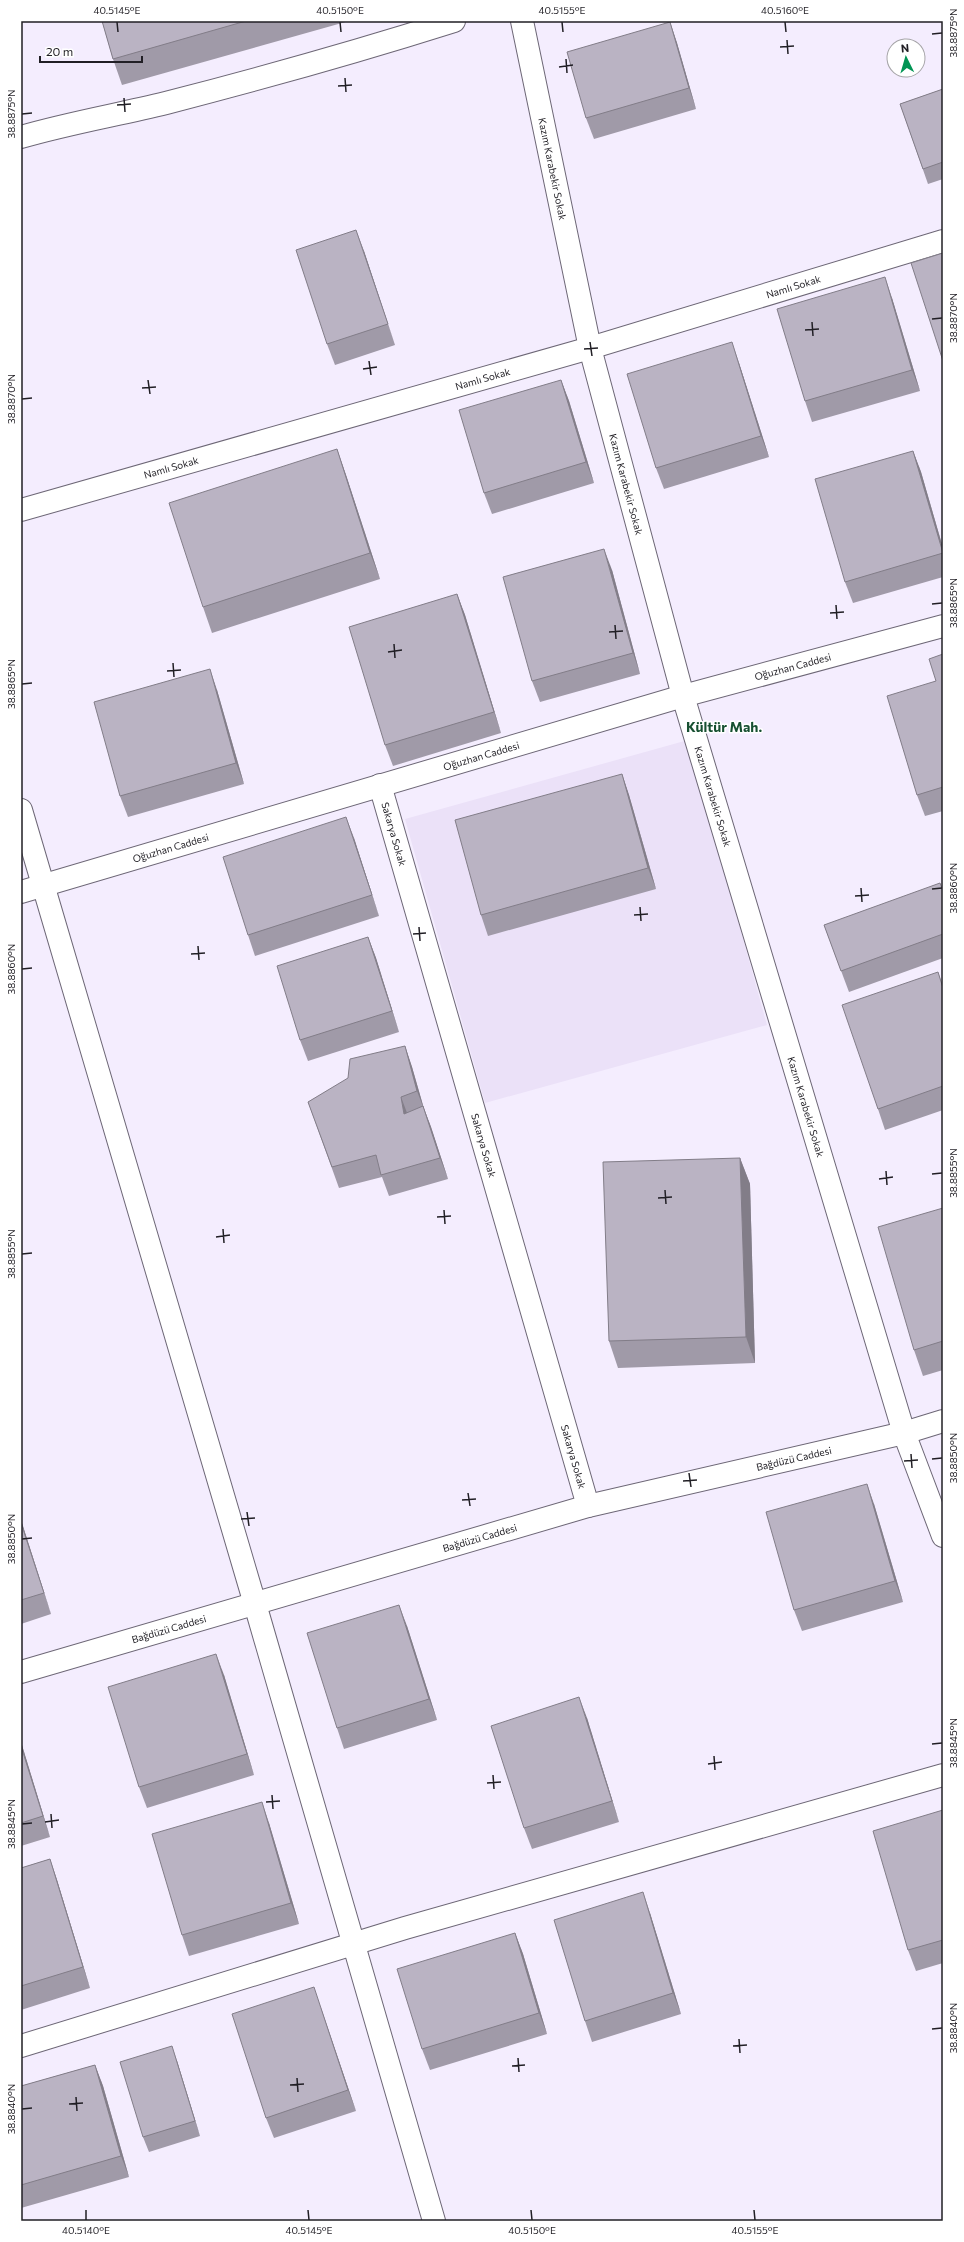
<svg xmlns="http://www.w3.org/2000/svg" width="964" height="2242" font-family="Commissioner,sans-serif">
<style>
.built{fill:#ebe1f8}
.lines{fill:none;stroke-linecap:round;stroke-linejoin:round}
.minor-casing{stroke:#6d6776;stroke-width:24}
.tertiary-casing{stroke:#6d6776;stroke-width:24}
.minor{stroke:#fff;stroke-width:22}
.tertiary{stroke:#fff;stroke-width:22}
.wall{fill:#a09aa8}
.shaded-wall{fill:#827d88}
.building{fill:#bab3c3;stroke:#827d88}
.ticks{fill:none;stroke:#211f25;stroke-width:1.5}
.labels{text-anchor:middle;stroke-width:3;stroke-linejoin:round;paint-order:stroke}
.street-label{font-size:10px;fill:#211f25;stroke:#fff}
.district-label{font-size:14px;font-weight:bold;fill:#175031;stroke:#fff}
.neatline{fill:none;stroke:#211f25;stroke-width:1.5}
.ticks-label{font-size:10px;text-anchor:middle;fill:#211f25}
</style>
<rect width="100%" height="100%" fill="#f4edfe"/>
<path class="built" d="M688,740L767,1025L485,1103L405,819Z"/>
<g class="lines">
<g class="minor-casing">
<g id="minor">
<path id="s1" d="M522,21L590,348L683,696L904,1433L943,1536"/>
<path d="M21,137C69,123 117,115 166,103C263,78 359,51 454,21"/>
<path id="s2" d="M21,510L590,348L943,241"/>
<path id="s3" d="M380,785L588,1506"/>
<path d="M21,810L255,1604L434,2221"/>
<path d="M21,2046L405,1928L943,1775"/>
</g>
</g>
<g class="tertiary-casing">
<g id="tertiary">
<path id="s4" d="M21,892L683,696L943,626"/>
<path id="s5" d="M21,1672L588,1506L904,1433L943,1421"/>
</g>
</g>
<use href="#minor" class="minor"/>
<use href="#tertiary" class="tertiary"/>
</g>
<g class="wall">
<path d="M102,21H349L122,85L113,59Z"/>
<path d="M670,22L677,43L696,109L594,139L586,118Z"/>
<path d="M943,89V179L928,184L900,104Z"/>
<path d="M364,251L395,345L335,365L327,344Z"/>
<path d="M892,298L920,391L812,422L805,401Z"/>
<path d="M739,363L769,457L664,489L656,468Z"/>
<path d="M561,380L569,401L594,483L492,514L484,493Z"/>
<path d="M337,449L346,475L380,579L212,633L203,607Z"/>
<path d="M913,451L921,472L943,548V577L853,603L845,582Z"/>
<path d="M612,570L640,674L540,702L532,681Z"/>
<path d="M457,594L465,615L501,733L393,766L385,745Z"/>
<path d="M943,654V811L925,816L917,795L936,681Z"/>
<path d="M217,690L244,784L128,817L120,796Z"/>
<path d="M622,774L629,795L656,889L488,936L481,915Z"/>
<path d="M354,838L379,916L255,956L248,935Z"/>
<path d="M943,891V958L849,992L824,925Z"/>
<path d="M368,937L376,958L399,1032L308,1061L300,1040Z"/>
<path d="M938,972L943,986V1110L885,1130L878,1109Z"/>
<path d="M405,1046L412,1067L423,1106L431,1127L448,1179L389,1196L382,1177L339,1188L308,1102Z"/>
<path d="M740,1158L750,1184L755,1363L618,1368L609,1341Z"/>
<path d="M943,1208V1370L923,1376L914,1350Z"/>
<path d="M874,1504L903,1602L802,1631L794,1610Z"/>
<path d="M21,1520L51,1614L21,1624Z"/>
<path d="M407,1626L437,1720L344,1749L337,1728Z"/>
<path d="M224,1675L254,1775L147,1808L139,1787Z"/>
<path d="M587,1718L619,1822L532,1849L524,1828Z"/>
<path d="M21,1742L50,1837L21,1846Z"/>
<path d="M943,1810V1963L916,1971L908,1950Z"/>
<path d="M269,1823L299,1924L189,1956L182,1935Z"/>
<path d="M50,1859L57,1880L90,1988L21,2010V1868Z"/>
<path d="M650,1913L681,2014L592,2042L585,2021Z"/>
<path d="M515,1933L523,1954L547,2034L430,2070L422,2049Z"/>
<path d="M321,2008L356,2111L274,2138L266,2118Z"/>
<path d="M177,2061L200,2136L149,2152L143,2137Z"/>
<path d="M95,2065L103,2086L129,2177L21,2208V2086Z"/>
</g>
<g class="shaded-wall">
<path d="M670,22L677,43L696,109L689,88Z"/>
<path d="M356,230L364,251L395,345L388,324Z"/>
<path d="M885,277L892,298L920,391L912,370Z"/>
<path d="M732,342L739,363L769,457L761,436Z"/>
<path d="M561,380L569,401L594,483L586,462Z"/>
<path d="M337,449L346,475L380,579L370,553Z"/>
<path d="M913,451L921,472L943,548V553Z"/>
<path d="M604,549L612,570L640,674L633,653Z"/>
<path d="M457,594L465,615L501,733L494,712Z"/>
<path d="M210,669L217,690L244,784L236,763Z"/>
<path d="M622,774L629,795L656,889L648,868Z"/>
<path d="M346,817L354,838L379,916Z"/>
<path d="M368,937L376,958L399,1032L392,1011Z"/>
<path d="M405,1046L412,1067L425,1112L417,1091Z"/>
<path d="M401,1097L409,1118L404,1114Z"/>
<path d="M423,1106L431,1127L448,1179L440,1158Z"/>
<path d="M740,1158L750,1184L755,1363L746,1337Z"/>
<path d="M867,1484L874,1504L903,1602L895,1581Z"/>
<path d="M21,1520L51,1614L44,1593L21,1523Z"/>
<path d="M399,1605L407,1626L437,1720L429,1699Z"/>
<path d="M216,1654L224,1675L254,1775L247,1754Z"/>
<path d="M579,1697L587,1718L619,1822L612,1801Z"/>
<path d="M21,1742L50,1837L43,1816L21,1746Z"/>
<path d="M262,1802L269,1823L299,1924L291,1903Z"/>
<path d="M50,1859L57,1880L90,1988L83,1967Z"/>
<path d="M643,1892L650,1913L681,2014L673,1993Z"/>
<path d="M515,1933L523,1954L547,2034L539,2013Z"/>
<path d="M314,1987L321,2008L356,2111L348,2090Z"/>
<path d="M172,2046L177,2061L200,2136L195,2121Z"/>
<path d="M95,2065L103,2086L129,2177L121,2156Z"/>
</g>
<g class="building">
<path d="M102,21H246L113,59Z"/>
<path d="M670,22L689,88L586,118L567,52Z"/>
<path d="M943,89V162L923,169L900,104Z"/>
<path d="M356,230L388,324L327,344L296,250Z"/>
<path d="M943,253V361L911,263Z"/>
<path d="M885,277L912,370L805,401L777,309Z"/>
<path d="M732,342L761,436L656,468L627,374Z"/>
<path d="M561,380L586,462L484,493L459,410Z"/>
<path d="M337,449L370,553L203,607L169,503Z"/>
<path d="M913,451L943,553L845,582L815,479Z"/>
<path d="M604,549L633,653L532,681L503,577Z"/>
<path d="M457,594L494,712L385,745L349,627Z"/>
<path d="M943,654V787L917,795L887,696L936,681L929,659Z"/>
<path d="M210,669L236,763L120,796L94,702Z"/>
<path d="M622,774L648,868L481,915L455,820Z"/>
<path d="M346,817L372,895L248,935L223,857Z"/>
<path d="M940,883L943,891V934L841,971L824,925Z"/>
<path d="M368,937L392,1011L300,1040L277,966Z"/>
<path d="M938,972L943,988V1086L878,1109L842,1005Z"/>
<path d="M405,1046L417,1091L401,1097L404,1114L423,1106L440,1158L381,1175L376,1155L332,1167L308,1102L348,1078L350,1059Z"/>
<path d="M740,1158L746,1337L609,1341L603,1162Z"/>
<path d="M943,1208V1341L914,1350L878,1227Z"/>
<path d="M867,1484L895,1581L794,1610L766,1512Z"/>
<path d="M21,1523L44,1593L21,1600Z"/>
<path d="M399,1605L429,1699L337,1728L307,1633Z"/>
<path d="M216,1654L247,1754L139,1787L108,1687Z"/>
<path d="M579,1697L612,1801L524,1828L491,1726Z"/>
<path d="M21,1746L43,1816L21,1823Z"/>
<path d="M262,1802L291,1903L182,1935L152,1834Z"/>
<path d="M943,1810V1940L908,1950L873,1831Z"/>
<path d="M50,1859L83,1967L21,1986V1868Z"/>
<path d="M643,1892L673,1993L585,2021L554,1920Z"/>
<path d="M515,1933L539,2013L422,2049L397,1969Z"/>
<path d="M314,1987L348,2090L266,2118L232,2014Z"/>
<path d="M172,2046L195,2121L143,2137L120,2062Z"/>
<path d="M95,2065L121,2156L21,2185V2086Z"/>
</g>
<path class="ticks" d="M117,22L118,32M340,22L341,32M562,22L563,32M785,22L786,32M932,34L942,33M787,40L788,54M780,47L794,46M566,59L567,73M559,67L573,65M345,78L346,92M338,86L352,85M124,98L125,112M117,105L131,104M22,114L32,113M932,319L942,318M812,322L813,336M805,330L819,329M590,342L592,356M584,349L598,348M369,361L371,375M363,369L377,367M148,380L150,394M142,388L156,387M22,399L32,398M932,604L942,603M836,605L837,619M830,613L844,612M615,625L616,639M609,632L623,631M394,644L395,658M388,652L402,650M173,663L174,677M167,671L181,670M22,684L32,683M861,888L862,902M932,889L942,888M855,896L869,895M640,907L641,921M634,915L648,914M419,927L420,941M413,934L426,933M198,946L199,960M191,954L205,953M22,969L32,968M886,1171L887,1185M932,1174L942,1173M879,1179L893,1177M665,1190L666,1204M658,1198L672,1197M444,1210L445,1224M437,1217L451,1216M223,1229L224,1243M216,1237L230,1235M22,1254L32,1253M911,1454L912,1468M932,1459L942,1458M904,1461L918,1460M689,1473L691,1487M683,1481L697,1480M468,1493L470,1506M462,1500L476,1499M247,1512L249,1526M241,1519L255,1518M22,1539L32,1538M932,1744L942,1743M714,1756L715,1770M708,1764L722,1762M493,1775L494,1789M487,1783L501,1782M272,1795L273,1809M266,1802L280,1801M51,1814L52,1828M45,1822L59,1820M22,1824L32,1823M932,2029L942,2028M739,2039L740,2053M733,2046L747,2045M518,2058L519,2072M512,2066L525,2065M297,2078L298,2092M290,2085L304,2084M76,2097L77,2111M69,2104L83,2103M22,2109L32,2108M86,2210V2220M308,2210L309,2220M531,2210L532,2220M754,2210L755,2220"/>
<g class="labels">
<g class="street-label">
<text dy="4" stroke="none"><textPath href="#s1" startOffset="151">Kazım Karabekir Sokak</textPath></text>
<text dy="4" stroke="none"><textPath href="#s2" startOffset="804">Namlı Sokak</textPath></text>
<text dy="4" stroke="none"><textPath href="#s2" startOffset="480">Namlı Sokak</textPath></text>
<text dy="4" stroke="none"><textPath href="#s2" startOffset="156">Namlı Sokak</textPath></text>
<text dy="4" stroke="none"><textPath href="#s1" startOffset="475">Kazım Karabekir Sokak</textPath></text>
<text dy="4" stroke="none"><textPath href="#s4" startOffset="804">Oğuzhan Caddesi</textPath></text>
<text dy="4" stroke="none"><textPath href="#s4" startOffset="480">Oğuzhan Caddesi</textPath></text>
<text dy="4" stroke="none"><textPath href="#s1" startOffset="799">Kazım Karabekir Sokak</textPath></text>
<text dy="4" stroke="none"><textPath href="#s3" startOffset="51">Sakarya Sokak</textPath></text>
<text dy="4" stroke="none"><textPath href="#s4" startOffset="156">Oğuzhan Caddesi</textPath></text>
<text dy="4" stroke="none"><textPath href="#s1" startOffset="1123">Kazım Karabekir Sokak</textPath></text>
<text dy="4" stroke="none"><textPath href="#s3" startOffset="375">Sakarya Sokak</textPath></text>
<text dy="4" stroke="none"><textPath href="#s3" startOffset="699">Sakarya Sokak</textPath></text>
<text dy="4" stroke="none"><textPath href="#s5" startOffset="802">Bağdüzü Caddesi</textPath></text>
<text dy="4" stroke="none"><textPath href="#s5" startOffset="478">Bağdüzü Caddesi</textPath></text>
<text dy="4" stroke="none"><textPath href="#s5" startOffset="154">Bağdüzü Caddesi</textPath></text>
</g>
<g class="district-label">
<text x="724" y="732">Kültür Mah.</text>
</g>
</g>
<rect width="964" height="2242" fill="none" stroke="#ffffff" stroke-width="44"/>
<g transform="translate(906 58) rotate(355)"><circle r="19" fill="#ffffff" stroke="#a6a5a8"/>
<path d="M0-3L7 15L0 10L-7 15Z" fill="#019454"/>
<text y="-6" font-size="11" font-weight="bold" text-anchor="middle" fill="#211f25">N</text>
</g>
<path d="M40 56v6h102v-6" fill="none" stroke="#211f25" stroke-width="2"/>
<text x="46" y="56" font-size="12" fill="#211f25" stroke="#ffffff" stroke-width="3" paint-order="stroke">20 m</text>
<rect x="22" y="22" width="920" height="2198" class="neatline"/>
<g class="ticks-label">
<text x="117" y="14">40.5145°E</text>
<text x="340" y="14">40.5150°E</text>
<text x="562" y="14">40.5155°E</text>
<text x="785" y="14">40.5160°E</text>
<text transform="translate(953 33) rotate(-90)" y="4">38.8875°N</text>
<text transform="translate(11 114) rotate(-90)" y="4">38.8875°N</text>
<text transform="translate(953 318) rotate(-90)" y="4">38.8870°N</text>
<text transform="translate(11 399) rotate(-90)" y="4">38.8870°N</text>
<text transform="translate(953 603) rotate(-90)" y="4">38.8865°N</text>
<text transform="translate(11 684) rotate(-90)" y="4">38.8865°N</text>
<text transform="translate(953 888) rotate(-90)" y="4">38.8860°N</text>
<text transform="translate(11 969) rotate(-90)" y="4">38.8860°N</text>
<text transform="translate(953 1173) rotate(-90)" y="4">38.8855°N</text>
<text transform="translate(11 1254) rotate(-90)" y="4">38.8855°N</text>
<text transform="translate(953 1458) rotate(-90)" y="4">38.8850°N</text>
<text transform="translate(11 1539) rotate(-90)" y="4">38.8850°N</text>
<text transform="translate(953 1743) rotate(-90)" y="4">38.8845°N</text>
<text transform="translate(11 1824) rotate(-90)" y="4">38.8845°N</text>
<text transform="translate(953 2028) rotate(-90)" y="4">38.8840°N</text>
<text transform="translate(11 2109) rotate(-90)" y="4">38.8840°N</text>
<text x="86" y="2234">40.5140°E</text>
<text x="309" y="2234">40.5145°E</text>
<text x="532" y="2234">40.5150°E</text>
<text x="755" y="2234">40.5155°E</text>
</g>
</svg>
